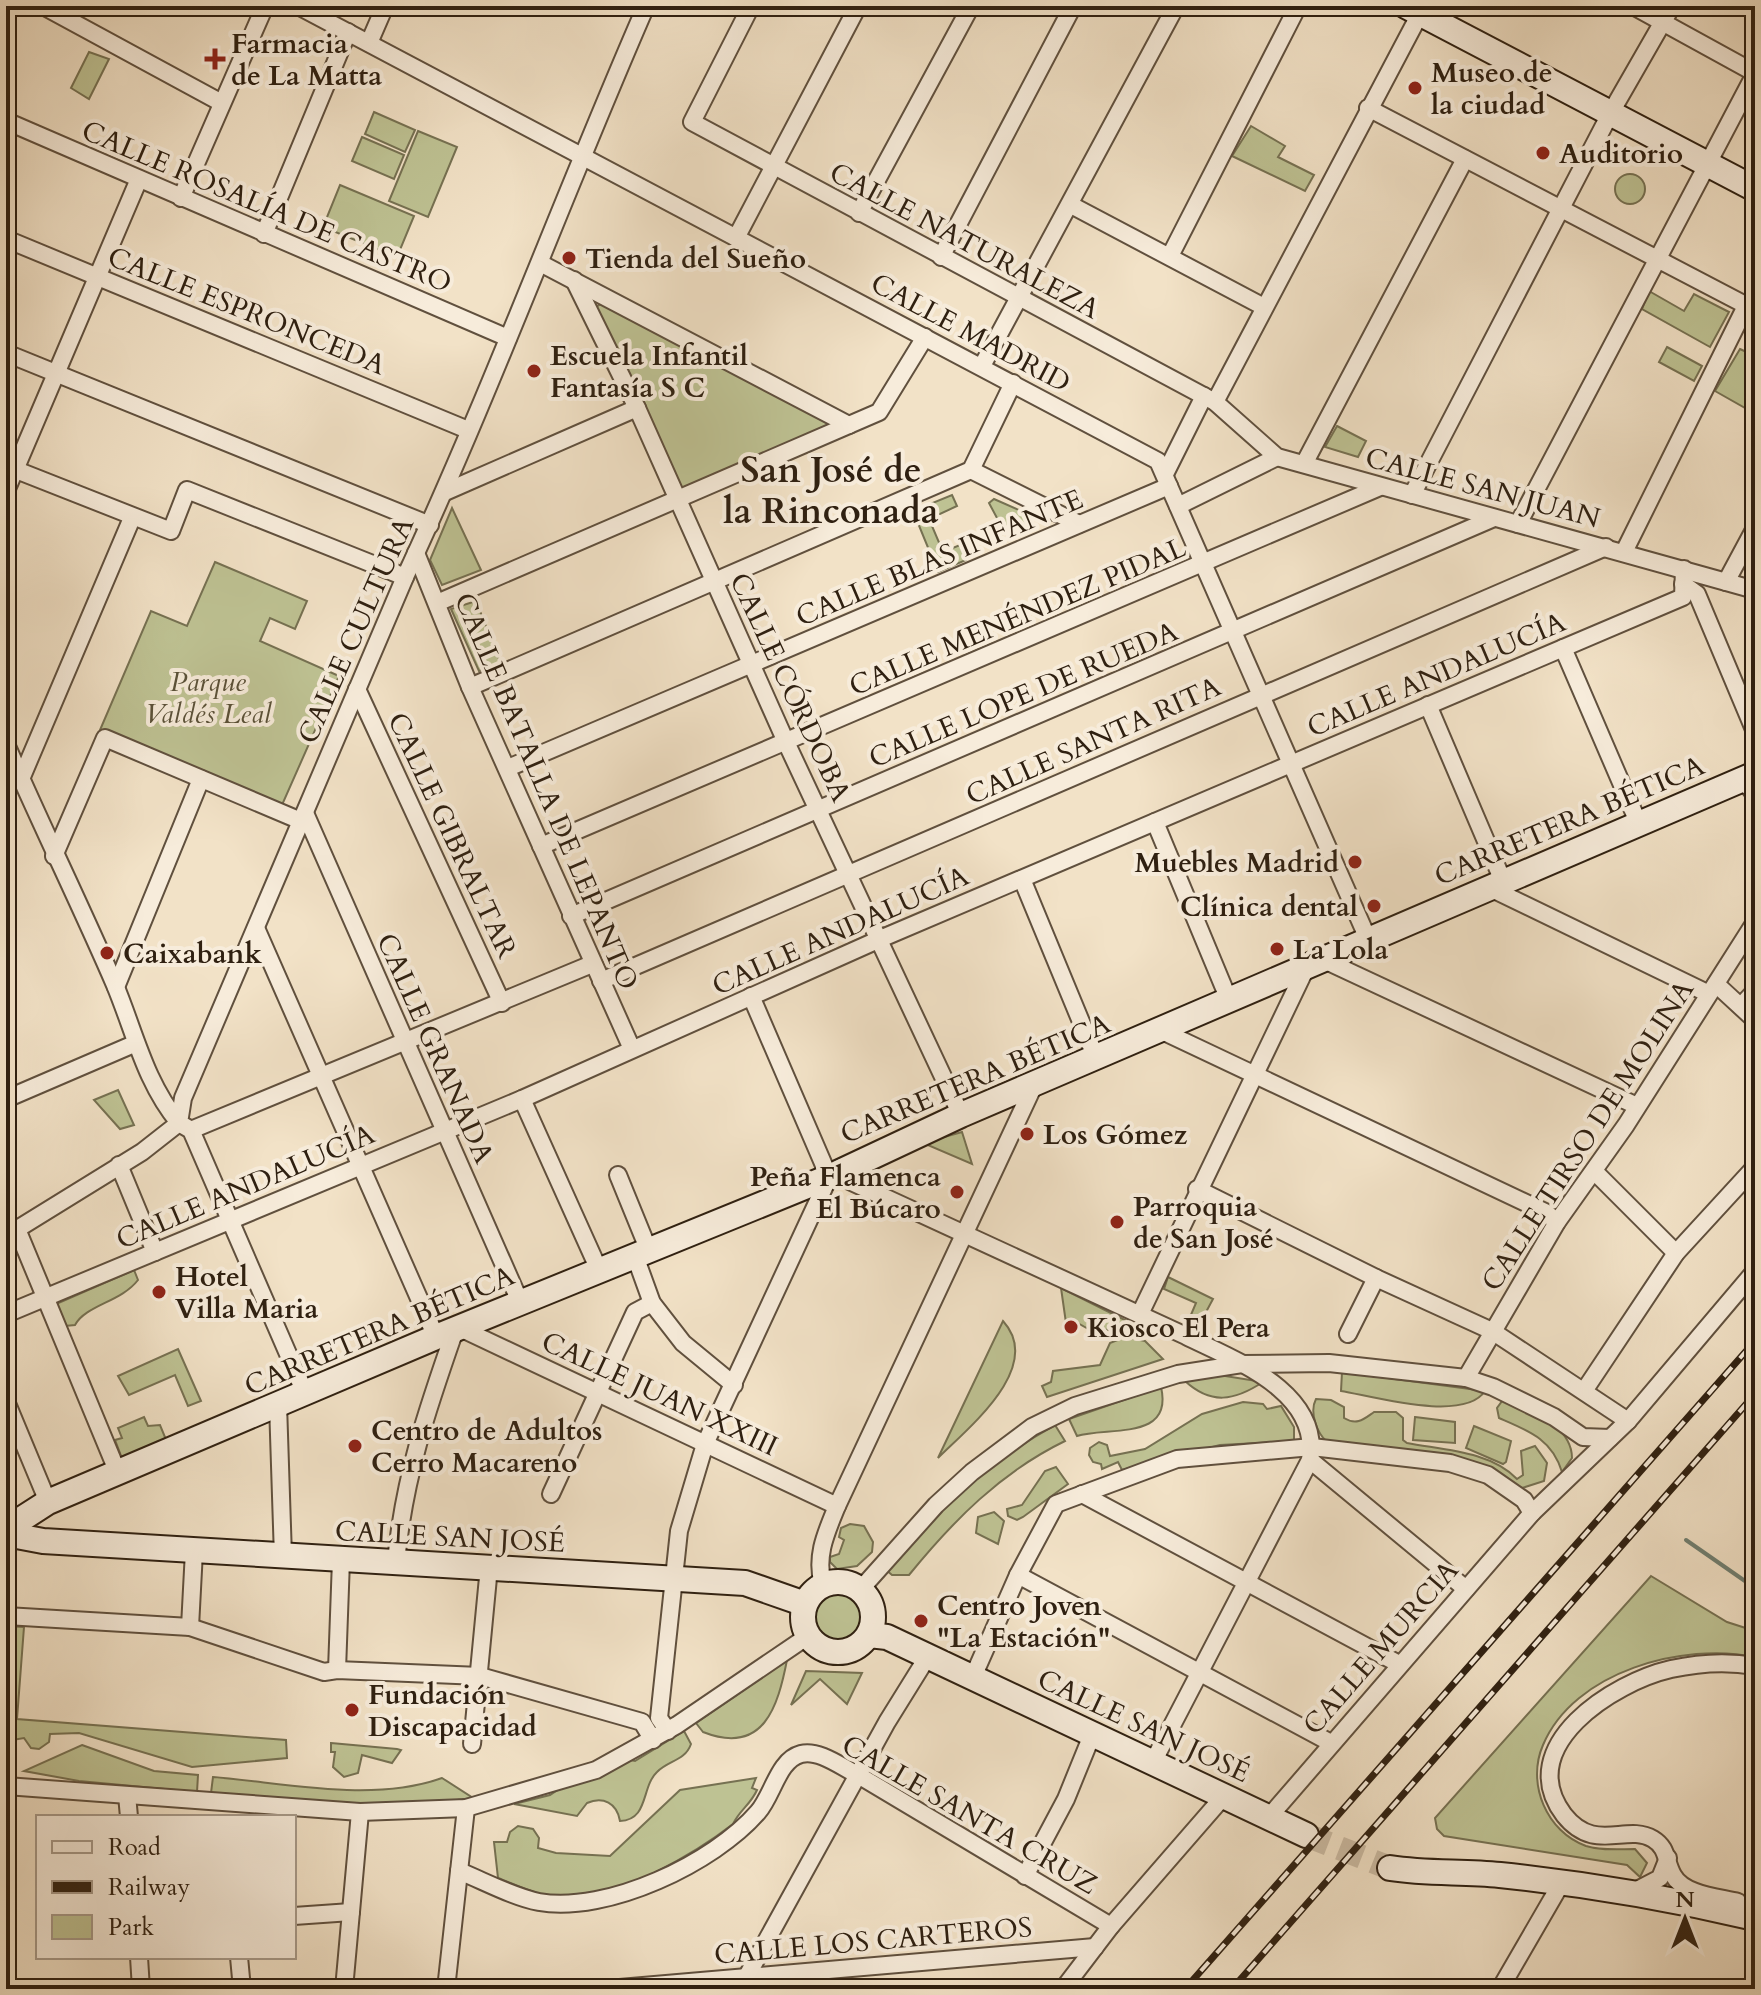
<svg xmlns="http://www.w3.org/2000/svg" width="1761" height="1995" font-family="Cardo,serif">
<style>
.green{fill:#bec293;stroke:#767152;stroke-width:2}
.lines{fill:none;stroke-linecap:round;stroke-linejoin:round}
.stream{stroke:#707f72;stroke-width:4}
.secondary-tunnel{stroke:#cbbba3;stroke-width:24;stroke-dasharray:24 12;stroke-linecap:butt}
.street-casing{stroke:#60503e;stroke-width:20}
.secondary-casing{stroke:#2f2011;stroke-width:28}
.street{stroke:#f7ecdb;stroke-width:16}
.secondary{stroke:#f7ecdb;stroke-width:24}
.rail-casing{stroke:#2f2011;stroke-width:7}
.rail{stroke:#f7ecdb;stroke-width:4;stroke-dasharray:12;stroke-linecap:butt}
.poi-dot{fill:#8f2418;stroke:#f7ecdb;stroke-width:3}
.labels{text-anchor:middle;stroke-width:8;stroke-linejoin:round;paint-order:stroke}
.poi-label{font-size:28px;font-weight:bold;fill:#2f2011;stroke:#f7ecdb;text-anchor:start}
.street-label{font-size:28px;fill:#2f2011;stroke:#f7ecdb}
.park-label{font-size:28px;font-style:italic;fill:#5a5138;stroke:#f7ecdb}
.district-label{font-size:36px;font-weight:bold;fill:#2f2011;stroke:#f7ecdb}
</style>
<rect width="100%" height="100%" fill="#f2e2c7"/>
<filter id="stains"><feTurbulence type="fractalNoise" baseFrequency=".0025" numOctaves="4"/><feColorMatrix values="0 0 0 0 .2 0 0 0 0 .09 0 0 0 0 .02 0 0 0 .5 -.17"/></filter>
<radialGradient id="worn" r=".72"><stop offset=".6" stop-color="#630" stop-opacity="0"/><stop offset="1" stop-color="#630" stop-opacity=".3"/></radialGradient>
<g class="green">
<path d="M89,52L109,59L89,99L71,88Z"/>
<path d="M374,112L415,130L405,152L365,134Z"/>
<path d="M1251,126L1285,146L1278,157L1314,175L1305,191L1232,156Z"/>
<path d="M418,131L457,147L428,217L389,201Z"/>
<path d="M362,137L404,155L394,179L352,161Z"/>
<circle cx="1630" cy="189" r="15"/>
<path d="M340,185L414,216L397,257L323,227Z"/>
<path d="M1649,291L1684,311L1694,294L1729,312L1710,347L1642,309Z"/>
<path d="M603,302L830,422V426L688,490L680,489L595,308Z"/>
<path d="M1667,347L1702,366L1694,381L1659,362Z"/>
<path d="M1740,349L1755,356L1754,413L1715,391Z"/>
<path d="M1337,426L1366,441L1358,457L1325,447Z"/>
<path d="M952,495L957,506L929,519L943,552L960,545L966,560L938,572L913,511Z"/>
<path d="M994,499L1037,518L1005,533L989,503Z"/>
<path d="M452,508L481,570L442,585L430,560Z"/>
<path d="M215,562L307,601L295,629L270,618L260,641L339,676L282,805L100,730L151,611L187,626Z"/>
<path d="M476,601L501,664L479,671L451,609Z"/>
<path d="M118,1090L134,1125L120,1129L94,1100Z"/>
<path d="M962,1132L972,1164L923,1143Z"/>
<path d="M134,1270L138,1280C121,1302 86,1305 75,1325L65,1326L56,1304Z"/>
<path d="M1168,1277L1213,1299L1198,1327L1187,1324L1196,1303L1164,1289Z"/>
<path d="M1061,1288L1139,1327L1092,1331L1074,1321L1066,1323Z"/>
<path d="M1003,1321C1045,1367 968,1428 938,1458Z"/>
<path d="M1125,1337L1145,1341L1163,1359L1047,1397L1042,1386L1051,1382L1053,1371L1100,1365L1110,1343Z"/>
<path d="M178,1349L201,1401L188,1406L175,1375L129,1395L118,1376Z"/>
<path d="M1342,1372L1485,1391C1464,1423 1372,1396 1341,1391Z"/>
<path d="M1219,1375L1263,1382C1234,1401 1211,1405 1185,1381Z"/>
<path d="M1161,1387C1174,1442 1106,1426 1077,1436L1069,1419Z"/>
<path d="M1505,1397C1529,1410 1572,1425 1572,1458L1562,1472C1552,1439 1529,1431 1499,1418L1497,1408Z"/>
<path d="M1316,1399L1331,1400L1344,1407V1418C1357,1426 1364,1419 1374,1412H1396L1403,1418V1440L1407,1443C1443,1450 1490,1451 1517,1479L1523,1475L1521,1451L1535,1446L1547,1463L1544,1481L1522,1488L1327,1442C1317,1433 1309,1412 1316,1399Z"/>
<path d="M1243,1402L1263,1404L1267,1409L1281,1406L1294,1427V1441L1220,1445L1122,1470L1118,1462L1102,1469L1101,1464L1093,1462L1089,1455L1090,1448L1099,1442L1107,1445L1110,1456L1145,1449L1202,1414Z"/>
<path d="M144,1417L148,1426L160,1425L167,1442L123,1461L115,1440L122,1438L118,1428Z"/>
<path d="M1415,1417L1455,1422V1443L1413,1440Z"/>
<path d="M1055,1425L1065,1441C1001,1472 953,1521 909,1575H892L885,1569C940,1512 984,1464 1055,1425Z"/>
<path d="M1474,1426L1511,1441L1506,1462L1503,1464L1466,1448Z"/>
<path d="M1056,1467L1068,1484L1023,1517L1017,1520L1008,1516L1007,1509L1022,1505L1045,1471Z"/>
<path d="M994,1512L1004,1521L998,1544L976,1533L978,1517Z"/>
<path d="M850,1524L864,1526L873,1542L872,1552L857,1566L837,1569L830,1562V1557L839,1554L844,1540L839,1537L841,1528Z"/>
<path d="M1651,1576L1727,1622L1755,1631V1657C1684,1642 1574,1671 1543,1745C1526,1784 1547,1832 1586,1846C1602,1851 1619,1849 1635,1849L1647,1863L1640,1877L1627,1865L1444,1836L1437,1829L1435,1818Z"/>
<circle cx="836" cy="1616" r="26"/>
<path d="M6,1626L24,1627L17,1719L286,1740L287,1758L192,1767L79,1733L50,1734L49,1742L39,1749L31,1748L24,1738L6,1741Z"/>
<path d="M787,1660C778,1706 764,1756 703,1732L696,1723Z"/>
<path d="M806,1671L862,1673L847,1704L820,1679L791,1705Z"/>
<path d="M684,1731L691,1744C685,1761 669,1760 657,1772C641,1787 649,1820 620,1821C617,1803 603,1796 587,1803L577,1816L514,1804L550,1795L608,1756L635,1761Z"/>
<path d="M331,1743L397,1749L401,1750L392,1763L362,1755L358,1773L344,1777L333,1767L335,1752H331Z"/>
<path d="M82,1745L154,1771L198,1775L197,1792L79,1781L24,1771Z"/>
<path d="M213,1777C286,1783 372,1803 442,1778L473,1798C385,1811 299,1801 211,1793Z"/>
<path d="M756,1778L752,1788L757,1790C751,1804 739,1811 733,1824C697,1852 616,1900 569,1899C543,1898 521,1887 498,1878L494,1842H507L510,1832L518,1826L533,1829L539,1838L538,1848L556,1853L610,1856L680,1790Z"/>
</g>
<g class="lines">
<path class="stream" d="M1686,1540L1755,1588"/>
<path class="secondary-tunnel" d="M1306,1835L1390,1868"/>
<g class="street-casing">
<g id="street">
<path d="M43,6L220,102"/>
<path d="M298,6L1158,461L1368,939"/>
<path d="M751,6L692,122L1215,402L1277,457L1755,590"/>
<path d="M1633,6L1755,73"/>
<path d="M369,43L385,6"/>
<path d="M1368,108L1755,310"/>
<path d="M6,121L508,338"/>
<path d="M181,198L265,6"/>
<path d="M1071,205L1264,307"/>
<path d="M859,213L971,6"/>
<path d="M264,234L348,32"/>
<path d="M736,238L858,6"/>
<path d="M6,239L468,430"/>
<path d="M1170,256L1298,6"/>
<path d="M941,257L1073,6"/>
<path d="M540,263L849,425"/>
<path d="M574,280L637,408L786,742L961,1115"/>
<path d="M6,353L430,525"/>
<path d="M982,366L1176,6"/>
<path d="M1215,402L1423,8"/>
<path d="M1304,464L1465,159"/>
<path d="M6,466L171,531L187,490L405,577"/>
<path d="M971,470L1079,524"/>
<path d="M1165,474L1204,396"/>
<path d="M6,491L139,179"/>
<path d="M445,492L637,408"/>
<path d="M1412,495L1610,114L1672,6"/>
<path d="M1178,506L1277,457"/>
<path d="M1518,524L1755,74"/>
<path d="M1624,552L1746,306"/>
<path d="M416,553L470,687L632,1049"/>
<path d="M1726,582L1755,528"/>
<path d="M1683,584L1697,594L1755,732"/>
<path d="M437,603L879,412L925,337"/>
<path d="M1563,648L1638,822"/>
<path d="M470,687L971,470L1013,383"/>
<path d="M357,689L502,1003"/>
<path d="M1428,705L1503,881"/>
<path d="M6,744C41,825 80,904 115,985C135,1033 145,1082 179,1123L142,1152L6,1236"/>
<path d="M508,768L1169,486"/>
<path d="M21,779L132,518"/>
<path d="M1743,779L1755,795"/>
<path d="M305,813L521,1304"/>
<path d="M1155,822L1229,1000"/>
<path d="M541,846L1380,487"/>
<path d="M54,856L105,738L301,821"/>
<path d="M1022,879L1096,1058"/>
<path d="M1488,887L1707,993"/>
<path d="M571,916L1494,518"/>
<path d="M256,928L436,1337"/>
<path d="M1324,960L1637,1106"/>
<path d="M601,981L1606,547"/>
<path d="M1716,984L1755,1020"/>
<path d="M116,987L201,779"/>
<path d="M1741,1006L1755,991"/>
<path d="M1160,1030L1545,1212L1557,1222"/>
<path d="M6,1099L134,1044"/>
<path d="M522,1099L599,1270"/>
<path d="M191,1130L592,964"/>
<path d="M119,1165L155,1252"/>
<path d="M1595,1172L1676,1253"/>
<path d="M832,1173L1186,1336C1234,1360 1321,1391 1310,1460L1152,1764"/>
<path d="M618,1175L649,1251"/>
<path d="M1197,1189L1376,1278L1492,1331L1628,1421"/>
<path d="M17,1229L118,1473"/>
<path d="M635,1256L652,1303L683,1343L734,1385"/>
<path d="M6,1314L522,1099L880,939L1683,597L1684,569"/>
<path d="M1140,1314L1306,968"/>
<path d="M460,1328L837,1506"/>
<path d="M1348,1334L1376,1278"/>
<path d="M1466,1378L1557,1222L1626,1125L1755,922"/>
<path d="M1584,1391L1676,1253L1755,1167"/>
<path d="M305,1393L191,1130L179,1123L183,1098L405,577C492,390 563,196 646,6"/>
<path d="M6,1401L48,1502"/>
<path d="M278,1404L283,1557"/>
<path d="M1310,1460L1466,1589"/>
<path d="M551,1494L635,1312L652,1303"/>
<path d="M1082,1494L1399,1664"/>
<path d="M396,1562C404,1477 427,1410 455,1330"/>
<path d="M1018,1575L1331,1743"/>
<path d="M823,1585C815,1556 826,1533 837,1506L1035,1083"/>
<path d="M860,1590L936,1505L972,1472L1032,1427L1075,1406L1178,1374L1242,1364L1329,1363L1466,1378L1493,1387L1554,1417L1583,1437L1610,1438"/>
<path d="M6,1616L190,1627L324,1672L337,1670L480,1676L642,1722L653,1740"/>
<path d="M190,1627L194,1551"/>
<path d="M337,1670L341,1560"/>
<path d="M973,1677L1018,1575L1056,1504L1177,1459L1312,1447L1450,1463L1488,1475L1524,1500L1532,1513"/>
<path d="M668,1731L659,1718L679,1531L705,1444L829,1177L751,996"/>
<path d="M472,1744L489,1567"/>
<path d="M6,1786L360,1812L466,1808L596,1770L677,1725L808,1636"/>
<path d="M127,1795L129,1817"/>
<path d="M1269,1817L1532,1513L1628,1421L1755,1271"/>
<path d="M459,1871C484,1881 513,1897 539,1902C607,1914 714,1863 758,1812C773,1795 778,1760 801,1754C819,1749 843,1768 858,1775L1111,1926"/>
<path d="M1025,1876L1066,1799L1092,1735"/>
<path d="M1635,1891L1660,1878L1668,1858"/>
<path d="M1738,1902C1718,1897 1684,1895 1673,1875C1665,1861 1668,1848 1653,1839C1626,1823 1595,1854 1564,1815C1512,1746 1614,1682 1671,1669C1698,1663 1727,1661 1755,1666"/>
<path d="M294,1916L351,1912"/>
<path d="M139,1957L141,1989"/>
<path d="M239,1957L242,1989"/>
<path d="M747,1976L887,1722L928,1656"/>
<path d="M344,1989L360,1812"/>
<path d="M446,1989L466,1808"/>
<path d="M608,1989L1095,1947"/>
<path d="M1063,1989L1111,1926L1224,1796"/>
<path d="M1500,1989L1562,1882"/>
</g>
</g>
<g class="secondary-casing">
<g id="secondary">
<path d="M1406,6L1755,189"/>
<path d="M6,1529L48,1502L436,1337L829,1177L961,1115L1755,774"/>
<path d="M6,1534L43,1541L745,1583L805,1604"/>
<circle cx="838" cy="1617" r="35"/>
<path d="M869,1635L887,1637L1306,1835"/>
<path d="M1390,1868C1427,1874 1463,1871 1500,1875C1587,1884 1670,1898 1755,1918"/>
</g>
</g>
<use href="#street" class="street"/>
<use href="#secondary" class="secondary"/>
<g class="rail-casing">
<g id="rail">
<path d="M1185,1989L1755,1341"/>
<path d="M1232,1989L1755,1394"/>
</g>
</g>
<use href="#rail" class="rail"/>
</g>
<g class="poi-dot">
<path d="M211 47h8v8h8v8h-8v8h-8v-8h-8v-8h8z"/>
<circle cx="1415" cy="88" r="8"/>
<circle cx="1543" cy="153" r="8"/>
<circle cx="569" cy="258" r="8"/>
<circle cx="534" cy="371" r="8"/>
<circle cx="1355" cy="862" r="8"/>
<circle cx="1374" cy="906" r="8"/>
<circle cx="1277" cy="949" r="8"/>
<circle cx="107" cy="953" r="8"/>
<circle cx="1027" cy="1134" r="8"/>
<circle cx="957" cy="1192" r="8"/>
<circle cx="1117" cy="1222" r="8"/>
<circle cx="159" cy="1292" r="8"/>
<circle cx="1071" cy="1327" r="8"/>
<circle cx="355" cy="1446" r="8"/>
<circle cx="921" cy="1621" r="8"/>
<circle cx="352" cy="1710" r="8"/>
</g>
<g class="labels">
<g class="poi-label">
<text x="231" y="53">Farmacia<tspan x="231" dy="32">de La Matta</tspan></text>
<text x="1431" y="82">Museo de<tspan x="1431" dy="32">la ciudad</tspan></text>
<text x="1559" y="163">Auditorio</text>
<text x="585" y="268">Tienda del Sueño</text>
<text x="550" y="365">Escuela Infantil<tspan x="550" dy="32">Fantasía S C</tspan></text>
<text x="1339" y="872" text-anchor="end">Muebles Madrid</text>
<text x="1358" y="916" text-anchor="end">Clínica dental</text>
<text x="1293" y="959">La Lola</text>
<text x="123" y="963">Caixabank</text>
<text x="1043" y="1144">Los Gómez</text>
<text x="941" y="1186" text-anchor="end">Peña Flamenca<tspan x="941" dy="32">El Búcaro</tspan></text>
<text x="1133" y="1216">Parroquia<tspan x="1133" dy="32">de San José</tspan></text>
<text x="175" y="1286">Hotel<tspan x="175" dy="32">Villa Maria</tspan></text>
<text x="1087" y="1337">Kiosco El Pera</text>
<text x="371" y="1440">Centro de Adultos<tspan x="371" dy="32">Cerro Macareno</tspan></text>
<text x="937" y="1615">Centro Joven<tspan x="937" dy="32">"La Estación"</tspan></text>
<text x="368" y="1704">Fundación<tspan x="368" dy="32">Discapacidad</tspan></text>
</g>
<g class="street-label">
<text transform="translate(267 206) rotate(23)" y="10">CALLE ROSALÍA DE CASTRO</text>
<text transform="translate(965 240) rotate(28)" y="10">CALLE NATURALEZA</text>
<text transform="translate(247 310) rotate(22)" y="10">CALLE ESPRONCEDA</text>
<text transform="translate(971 332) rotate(28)" y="10">CALLE MADRID</text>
<text transform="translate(1483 487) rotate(15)" y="10">CALLE SAN JUAN</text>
<text transform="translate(939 557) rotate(-23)" y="10">CALLE BLAS INFANTE</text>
<text transform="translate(1017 616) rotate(-23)" y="10">CALLE MENÉNDEZ PIDAL</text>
<text transform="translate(355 630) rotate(-66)" y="10">CALLE CULTURA</text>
<text transform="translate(1436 674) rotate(-23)" y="10">CALLE ANDALUCÍA</text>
<text transform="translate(791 687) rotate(65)" y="10">CALLE CÓRDOBA</text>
<text transform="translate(1023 694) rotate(-23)" y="10">CALLE LOPE DE RUEDA</text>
<text transform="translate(1093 740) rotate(-24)" y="10">CALLE SANTA RITA</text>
<text transform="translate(547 791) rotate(67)" y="10">CALLE BATALLA DE LEPANTO</text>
<text transform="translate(1569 820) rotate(-23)" y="10">CARRETERA BÉTICA</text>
<text transform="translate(453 835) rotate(65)" y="10">CALLE GIBRALTAR</text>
<text transform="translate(840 930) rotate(-24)" y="10">CALLE ANDALUCÍA</text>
<text transform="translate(436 1048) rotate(66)" y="10">CALLE GRANADA</text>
<text transform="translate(975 1078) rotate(-23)" y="10">CARRETERA BÉTICA</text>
<text transform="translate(1587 1135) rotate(-57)" y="10">CALLE TIRSO DE MOLINA</text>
<text transform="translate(245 1186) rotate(-23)" y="10">CALLE ANDALUCÍA</text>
<text transform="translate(379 1330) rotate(-23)" y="10">CARRETERA BÉTICA</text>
<text transform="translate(660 1393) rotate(25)" y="10">CALLE JUAN XXIII</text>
<text transform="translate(450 1536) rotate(3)" y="10">CALLE SAN JOSÉ</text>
<text transform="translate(1380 1647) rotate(-49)" y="10">CALLE MURCIA</text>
<text transform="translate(1144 1725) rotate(25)" y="10">CALLE SAN JOSÉ</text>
<text transform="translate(970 1814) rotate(30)" y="10">CALLE SANTA CRUZ</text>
<text transform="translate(873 1940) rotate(-5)" y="10">CALLE LOS CARTEROS</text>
</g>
<g class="park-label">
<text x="208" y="691">Parque<tspan x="208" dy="32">Valdés Leal</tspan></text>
</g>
<g class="district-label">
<text x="831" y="482">San José de<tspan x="831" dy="41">la Rinconada</tspan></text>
</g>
</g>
<rect width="1761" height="1995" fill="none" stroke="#f2e2c7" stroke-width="32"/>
<rect x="8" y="8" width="1745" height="1979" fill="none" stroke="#2f2011" stroke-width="4"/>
<rect x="16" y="16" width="1729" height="1963" fill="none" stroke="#2f2011" stroke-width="2"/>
<rect x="36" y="1815" width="260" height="144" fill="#f7ecdb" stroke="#a79a8a" stroke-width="2"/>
<rect x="52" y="1841" width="40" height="12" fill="#f7ecdb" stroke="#a79a8a" stroke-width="2"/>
<text x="108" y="1855" font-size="24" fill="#2f2011">Road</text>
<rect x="52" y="1881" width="40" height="12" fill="#2f2011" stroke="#a79a8a" stroke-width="2"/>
<text x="108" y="1895" font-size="24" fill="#2f2011">Railway</text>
<rect x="52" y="1915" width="40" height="24" fill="#bec293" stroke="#a79a8a" stroke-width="2"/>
<text x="108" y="1935" font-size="24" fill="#2f2011">Park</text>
<g transform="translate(1685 1919)" stroke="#f7ecdb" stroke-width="6" paint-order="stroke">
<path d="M0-6L14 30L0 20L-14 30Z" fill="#2f2011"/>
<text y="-12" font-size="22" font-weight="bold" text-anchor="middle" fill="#2f2011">N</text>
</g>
<rect width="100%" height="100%" filter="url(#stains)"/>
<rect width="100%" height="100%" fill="url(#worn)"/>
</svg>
